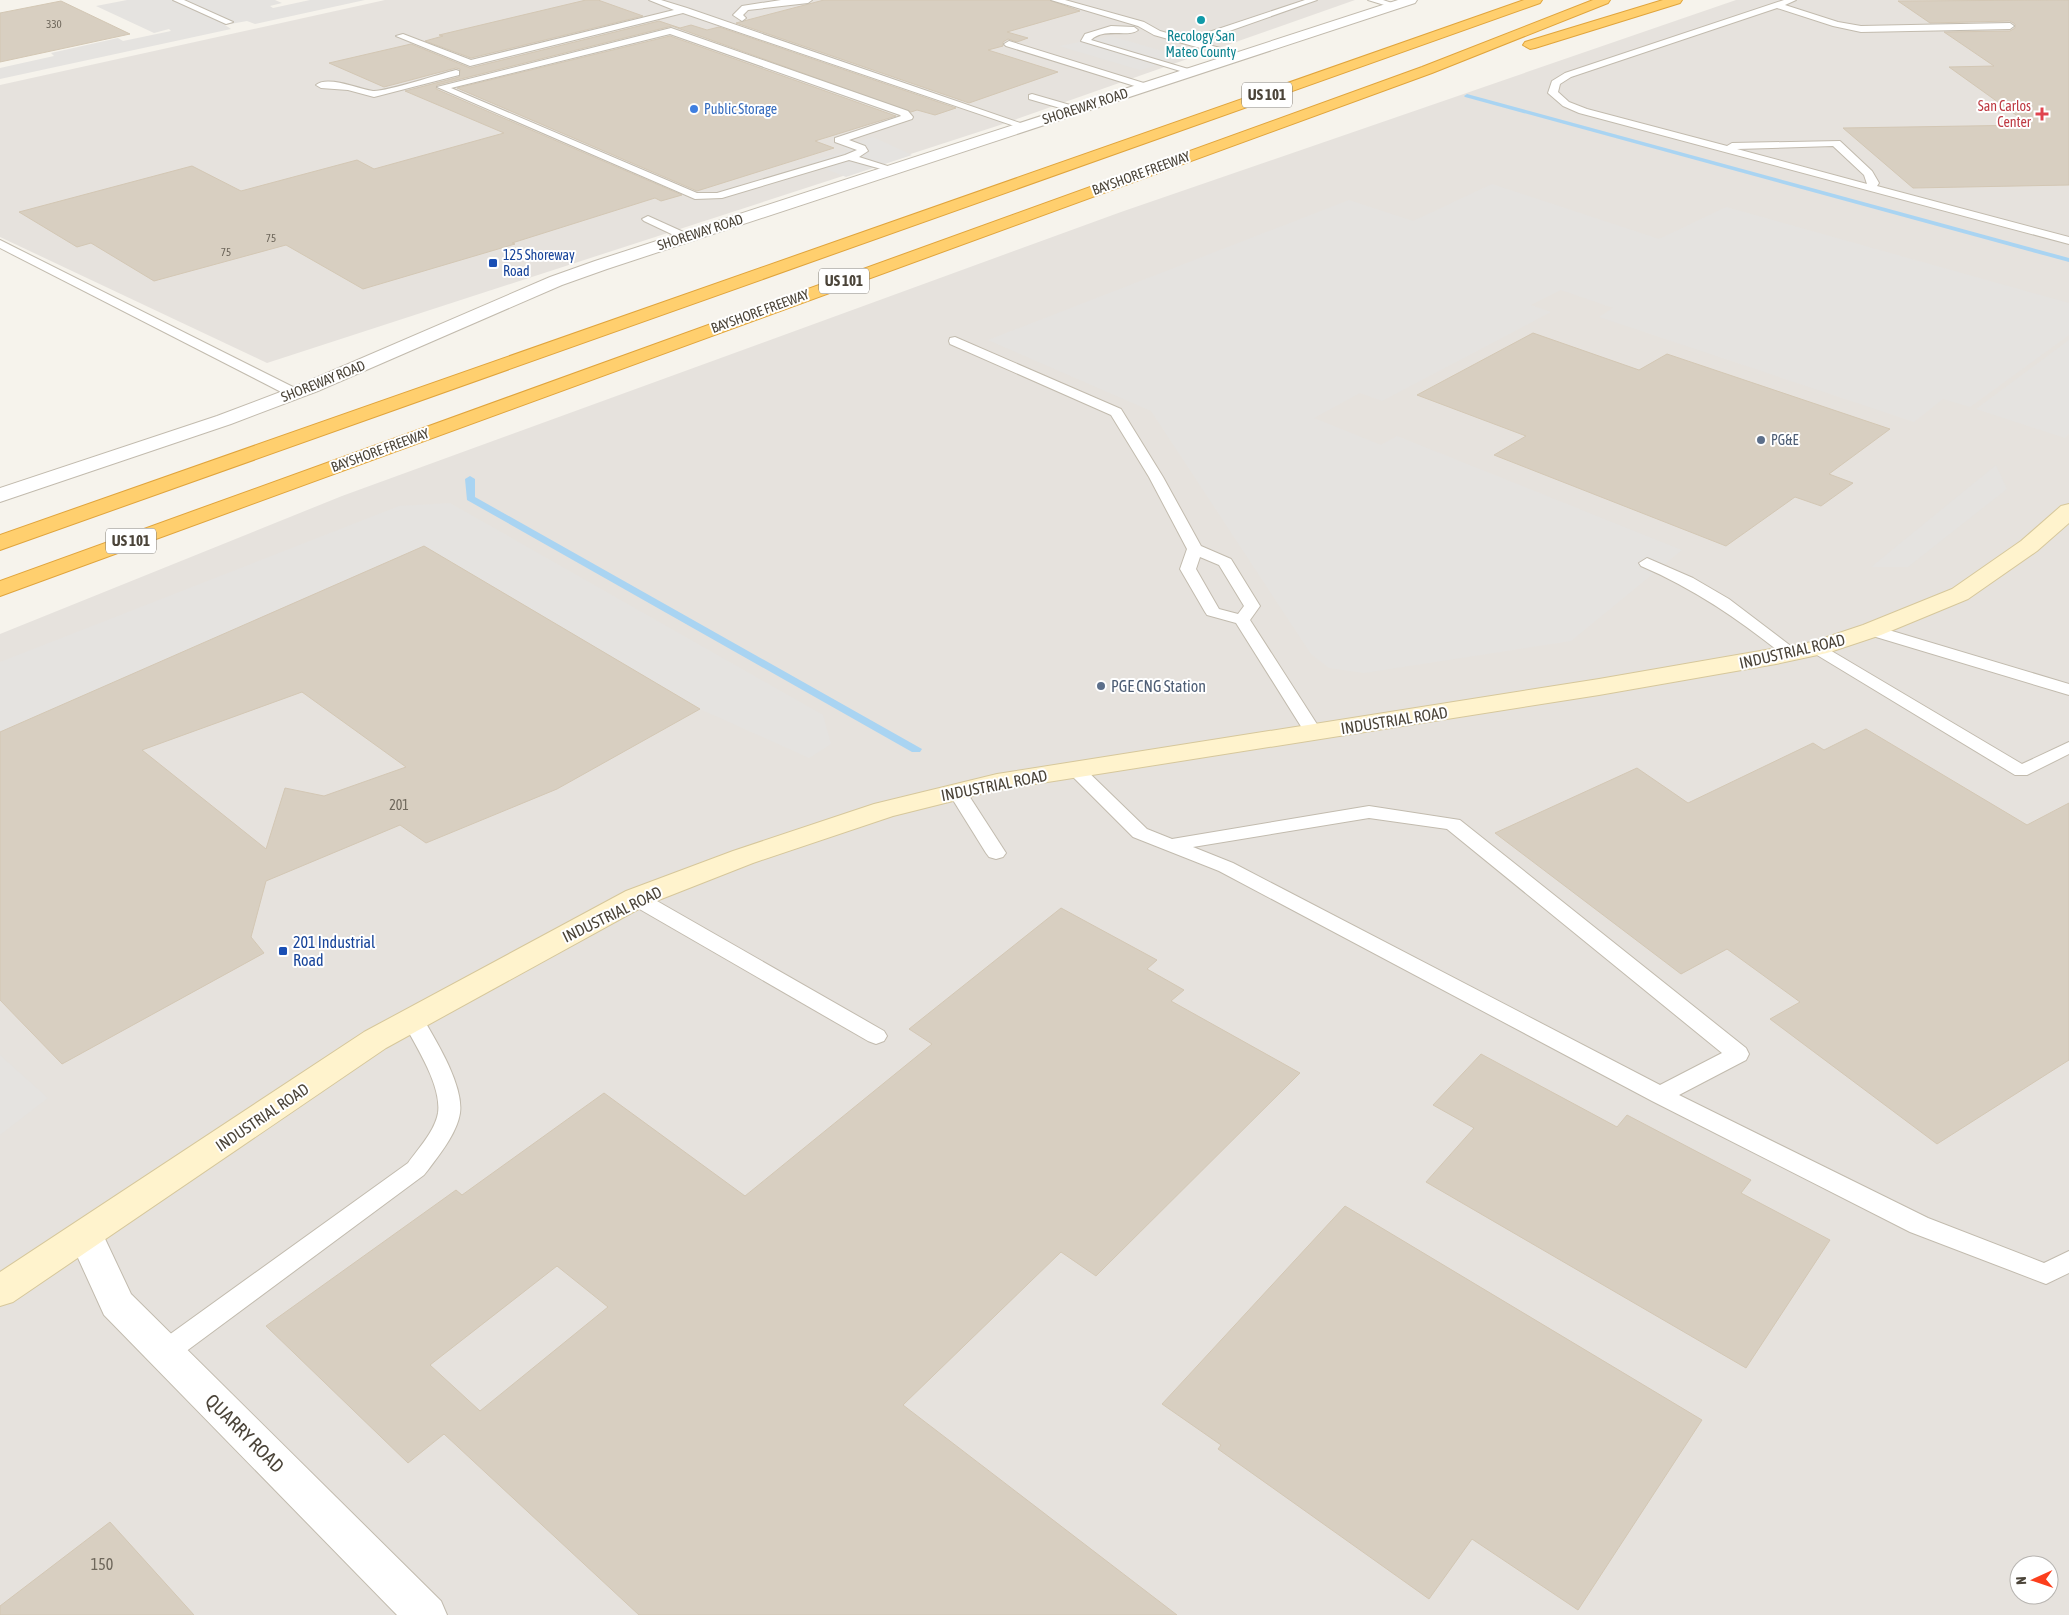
<svg xmlns="http://www.w3.org/2000/svg" width="2069" height="1615" font-family="'Asap Condensed',sans-serif">
<style>
.industrial{fill:#e6e2dd;fill-rule:evenodd}
.parking{fill:#e5e3e0}
.lines{fill:none;stroke-linecap:round;stroke-linejoin:round}
.stream{fill:#a9d4f2;fill-rule:evenodd}
.building{fill:#d8cfc1;stroke:#d3c7b4;fill-rule:evenodd}
.service-casing{stroke:#c2bbae;stroke-width:2}
.minor-casing{stroke:#c2bbae;stroke-width:2}
.tertiary-casing{stroke:#c2bbae;stroke-width:2}
.secondary-casing{stroke:#d6c79b;stroke-width:2}
.motorway-casing{stroke:#e0a43c;stroke-width:2}
.service{fill:#fff;fill-rule:evenodd}
.minor{fill:#fff;fill-rule:evenodd}
.tertiary{fill:#fff;fill-rule:evenodd}
.secondary{fill:#fff3cd;fill-rule:evenodd}
.motorway{fill:#ffcf6e;fill-rule:evenodd}
.culture-dot{fill:#0f9aa8;stroke:#fff;stroke-width:2}
.shop-dot{fill:#3f7fe0;stroke:#fff;stroke-width:2}
.health-dot{fill:#e0444e;stroke:#fff;stroke-width:2}
.transit-dot{fill:#1a4fb4;stroke:#fff;stroke-width:2}
.service-dot{fill:#5c6f8a;stroke:#fff;stroke-width:2}
.labels{text-anchor:middle;stroke-width:4;stroke-linejoin:round;paint-order:stroke}
.far-number-label{font-size:11px;fill:#6e675b}
.far-culture-label{font-size:14px;fill:#0d838f;stroke:#fff}
.far-street-label{font-size:14px;fill:#4b4439;stroke:#fff}
.far-health-label{font-size:14px;fill:#be3a42;stroke:#fff;text-anchor:end}
.far-shop-label{font-size:14px;fill:#366cbe;stroke:#fff;text-anchor:start}
.far-transit-label{font-size:14px;fill:#164399;stroke:#fff;text-anchor:start}
.far-service-label{font-size:14px;fill:#4e5e75;stroke:#fff;text-anchor:start}
.number-label{font-size:14px;fill:#6e675b}
.shield{fill:#fff;stroke:#817c74;stroke-width:1}
.shield-label{font-size:15px;font-weight:bold;fill:#4b4439}
.street-label{font-size:16px;fill:#4b4439;stroke:#fff}
.service-label{font-size:16px;fill:#4e5e75;stroke:#fff;text-anchor:start}
.transit-label{font-size:16px;fill:#164399;stroke:#fff;text-anchor:start}
.near-number-label{font-size:16px;fill:#6e675b}
.near-street-label{font-size:19px;fill:#4b4439;stroke:#fff}
</style>
<rect width="100%" height="100%" fill="#f6f3ec"/>
<g class="industrial">
<path d="M385,0H1355L1000,125L267,363L0,237V85Z"/>
<path d="M1736,0H2069V1615H0V634L342,496L1121,212ZM2019,1565H2049V1595H2019Z"/>
</g>
<g class="parking">
<path d="M127,0H275L282,3L270,6L273,8L310,0H365L255,24L247,21L225,25L231,29L0,79V68L54,56L51,53L118,38L123,41L171,31L169,29L154,33L96,6Z"/>
<path d="M1111,36L1183,57L1140,70L1059,46Z"/>
<path d="M873,137L912,155L846,177L808,162L848,151L842,147Z"/>
<path d="M1492,184L1659,239L1726,207L2069,303V335L1970,407L1943,399L1914,422L1599,317L1613,308L1561,290L1531,305L1551,312L1382,401L1360,393L1314,418L1381,445L1397,436L1682,550L1571,641L1364,673L1329,668L1311,654L1151,411L988,340L1349,200L1413,221Z"/>
<path d="M2069,340V434L2065,438L1976,409Z"/>
<path d="M1996,465L2007,489L1908,567H1871Z"/>
<path d="M450,503L823,715L831,744L809,758L700,709L424,546L0,733V662L399,506Z"/>
<path d="M0,1055L48,1098L0,1135Z"/>
</g>
<g class="lines">
<g class="stream">
<path d="M1467,94L2069,258V262L1465,97L1464,96Z"/>
<path d="M470,476L475,479V497L922,749L920,752H912L467,500L465,479Z"/>
</g>
</g>
<g class="building">
<path d="M586,0H598L643,16L471,58L425,41L443,36L439,35Z"/>
<path d="M824,0H1049L1080,11L1007,32L1028,38L1017,42L1008,39L1003,42V46L988,50L1058,72L969,103L736,23Z"/>
<path d="M2069,0V185L1913,188L1843,128L2030,125L1949,67L1994,66L1944,32L2010,31L2015,28V24L2010,21L1930,23L1898,1Z"/>
<path d="M61,1L130,34L0,62V13Z"/>
<path d="M659,21L680,28L691,25L707,30L719,27L956,108L935,115L917,110L911,112L672,26L437,85L436,89L682,195L661,201L655,198L512,243L515,244L363,289L286,245L154,281L91,243L77,247L19,212L192,166L241,191L357,160L374,169L504,133L405,91L459,77L460,69L456,68L384,87L329,63L411,44L470,68Z"/>
<path d="M670,36L896,116L815,141L834,148L697,191L457,88Z"/>
<path d="M1533,333L1639,370L1667,354L1890,429L1829,474L1853,483L1821,506L1795,497L1726,546L1494,455L1526,436L1417,395Z"/>
<path d="M424,546L700,709L557,789L426,843L400,825L266,881L251,937L264,953L62,1064L0,1000V732ZM302,692L406,767L324,796L285,788L266,849L142,750Z"/>
<path d="M1866,729L2027,825L2069,803V1060L1937,1144L1770,1019L1800,1002L1727,949L1681,974L1495,833L1637,768L1688,803L1813,743L1824,750Z"/>
<path d="M1061,908L1157,960L1147,969L1184,990L1171,1001L1300,1073L1096,1276L1061,1252L903,1405L1177,1615H639L444,1434L408,1463L266,1326L456,1190L462,1195L604,1093L745,1196L932,1044L909,1029ZM557,1266L608,1307L480,1411L430,1365Z"/>
<path d="M1481,1054L1617,1127L1627,1115L1751,1180L1741,1193L1830,1240L1746,1368L1426,1182L1474,1128L1433,1105Z"/>
<path d="M1345,1206L1702,1420L1578,1610L1472,1539L1429,1599L1218,1449L1221,1445L1162,1404Z"/>
<path d="M110,1522L194,1615H0V1606Z"/>
</g>
<g class="lines">
<g class="service-casing">
<g id="service">
<path d="M173,0H184L233,22L226,24Z"/>
<path d="M649,0H661L687,8L1029,126L1020,128L683,13L470,66L396,36L403,34L471,60L674,10Z"/>
<path d="M781,0H812L808,3L748,10L743,15L746,18L742,21L733,15L742,6Z"/>
<path d="M1051,0H1065L1144,22L1160,31L1188,39L1305,0H1317L1198,42L1242,54L1244,56L1239,59L1154,35L1138,26Z"/>
<path d="M1368,0H1383L1398,5L1394,8Z"/>
<path d="M1784,0H1796L1785,5L1838,22L1861,26L2010,23L2014,26L2010,29L1861,32L1833,26L1777,8L1571,77L1560,84L1558,92L1569,102L1587,109L1727,146L1732,143L1840,141L1872,171L1879,183L1877,186L2069,237V244L1579,113L1563,106L1548,93L1552,81L1565,73ZM1833,146L1864,175L1867,184L1737,149Z"/>
<path d="M1111,26L1134,27L1138,30C1128,38 1105,27 1091,40L1195,71L1187,73L1081,41L1085,34Z"/>
<path d="M671,28L908,111L913,117L912,119L849,140L865,146L868,151L859,157L897,169L892,172L849,160L722,198L695,199L437,87ZM670,34L900,115L901,116L835,138V142L857,150L845,155L717,193H697L451,88Z"/>
<path d="M1009,41L1147,84L1149,86L1141,88L1006,46L1004,44Z"/>
<path d="M456,70L459,71V75L374,97L348,90L321,88L316,85C327,75 359,89 373,91C385,92 440,74 456,70Z"/>
<path d="M1032,94L1077,107L1079,109L1074,112L1029,99V95Z"/>
<path d="M648,216L690,235L692,237L690,239H682L644,221L642,219Z"/>
<path d="M0,240L299,390L301,393L294,397L289,396L0,248Z"/>
<path d="M955,337L1121,409L1163,477L1201,546L1231,559L1260,606L1250,620L1322,732L1319,736H1307L1236,623L1207,615L1205,612L1180,569L1187,549L1149,477L1111,415L950,344L949,341L950,338ZM1200,557L1219,565L1244,606L1238,614L1219,609L1196,569Z"/>
<path d="M1647,558L1693,578L1729,599L1800,653L1798,657H1786C1741,621 1695,589 1641,566L1639,563Z"/>
<path d="M1872,625L2069,684V695L1866,634L1864,630L1866,626Z"/>
<path d="M1818,643L2022,764L2069,742V754L2027,775H2015L1812,652L1810,648L1812,644Z"/>
<path d="M1076,765L1082,766L1147,829L1172,839L1369,806L1460,820L1746,1048L1749,1054L1746,1060L1679,1095L1928,1218L2044,1263L2069,1251V1273L2046,1284L1910,1232L1652,1101L1219,871L1133,837L1070,774L1067,770L1070,766ZM1369,818L1447,829L1722,1053L1660,1085L1233,863L1193,847Z"/>
<path d="M957,786L964,788L1006,853L1003,857L996,859L989,857L986,853L948,792L950,788Z"/>
<path d="M636,892L643,893L884,1031L887,1036L884,1041L876,1044L868,1041L629,903L626,898L629,893Z"/>
<path d="M413,1012L421,1015C435,1039 464,1085 460,1113C457,1133 440,1154 428,1170L424,1175L173,1361L164,1364L155,1361L151,1353L155,1345L408,1163C418,1149 435,1131 438,1113C442,1085 415,1045 402,1020L405,1015Z"/>
</g>
</g>
<g class="minor-casing">
<path id="minor" d="M86,1222L99,1226L131,1294L441,1601L447,1615H397L104,1315L68,1236L73,1226Z"/>
</g>
<g class="tertiary-casing">
<path id="tertiary" d="M1398,0H1417L1415,3L607,269L562,285L318,391L231,424L0,502V488L217,416L304,383L550,277L595,261Z"/>
</g>
<g class="secondary-casing">
<path id="secondary" d="M2069,504V523L2037,551L1968,599L1881,635L1827,653L1776,664L1599,695L997,790L893,816L753,863L646,905L386,1048L13,1302L0,1306V1272L364,1032L626,891L733,851L874,804L997,774L1599,679L1812,642L1863,625L1952,589L2021,541L2061,506Z"/>
</g>
<g class="motorway-casing">
<g id="motorway">
<path d="M1524,0H1542L1540,3L0,550V535Z"/>
<path d="M1593,0H1610L1608,3L1432,73L0,596V581L1422,67Z"/>
<path d="M1663,0H1682L1680,3L1535,48L1530,49L1523,45L1525,42Z"/>
</g>
</g>
<use href="#service" class="service"/>
<use href="#minor" class="minor"/>
<use href="#tertiary" class="tertiary"/>
<use href="#secondary" class="secondary"/>
<use href="#motorway" class="motorway"/>
</g>
<circle class="culture-dot" cx="1201" cy="20" r="5"/>
<circle class="shop-dot" cx="694" cy="109" r="5"/>
<path class="health-dot" d="M2039.5 106.5h5v5h5v5h-5v5h-5v-5h-5v-5h5z"/>
<g class="transit-dot">
<rect x="488" y="258" width="10" height="10" rx="2.5"/>
<rect x="278" y="946" width="10" height="10" rx="2.5"/>
</g>
<g class="service-dot">
<circle cx="1761" cy="440" r="5"/>
<circle cx="1101" cy="686" r="5"/>
</g>
<g class="labels">
<g class="far-number-label">
<text x="54" y="28">330</text>
<text x="271" y="242">75</text>
<text x="226" y="256">75</text>
</g>
<g class="far-culture-label">
<text x="1201" y="41">Recology San<tspan x="1201" dy="16">Mateo County</tspan></text>
</g>
<g class="far-street-label">
<text transform="translate(1085 106) rotate(-18)" y="5">SHOREWAY ROAD</text>
<text transform="translate(1141 173) rotate(-20)" y="5">BAYSHORE FREEWAY</text>
<text transform="translate(700 232) rotate(-18)" y="5">SHOREWAY ROAD</text>
<text transform="translate(760 311) rotate(-20)" y="5">BAYSHORE FREEWAY</text>
<text transform="translate(323 381) rotate(-22)" y="5">SHOREWAY ROAD</text>
<text transform="translate(380 450) rotate(-20)" y="5">BAYSHORE FREEWAY</text>
</g>
<g class="far-health-label">
<text x="2031" y="111">San Carlos<tspan x="2031" dy="16">Center</tspan></text>
</g>
<g class="far-shop-label">
<text x="704" y="114">Public Storage</text>
</g>
<g class="far-transit-label">
<text x="503" y="260">125 Shoreway<tspan x="503" dy="16">Road</tspan></text>
</g>
<g class="far-service-label">
<text x="1771" y="445">PG&amp;E</text>
</g>
<g class="number-label">
<text x="399" y="810">201</text>
</g>
<g class="shield">
<rect x="1242" y="82.5" width="50" height="25" rx="4"/>
<rect x="819" y="268.5" width="50" height="25" rx="4"/>
<rect x="106" y="528.5" width="50" height="25" rx="4"/>
</g>
<g class="shield-label">
<text x="1267" y="100">US 101</text>
<text x="844" y="286">US 101</text>
<text x="131" y="546">US 101</text>
</g>
<g class="street-label">
<text transform="translate(1792 651) rotate(-13)" y="6">INDUSTRIAL ROAD</text>
<text transform="translate(1394 720) rotate(-9)" y="6">INDUSTRIAL ROAD</text>
<text transform="translate(994 785) rotate(-11)" y="6">INDUSTRIAL ROAD</text>
<text transform="translate(612 914) rotate(-26)" y="6">INDUSTRIAL ROAD</text>
<text transform="translate(262 1117) rotate(-34)" y="6">INDUSTRIAL ROAD</text>
</g>
<g class="service-label">
<text x="1111" y="692">PGE CNG Station</text>
</g>
<g class="transit-label">
<text x="293" y="948">201 Industrial<tspan x="293" dy="18">Road</tspan></text>
</g>
<g class="near-number-label">
<text x="102" y="1570">150</text>
</g>
<g class="near-street-label">
<text transform="translate(245 1433) rotate(45)" y="7">QUARRY ROAD</text>
</g>
</g>
<g transform="translate(2034 1580) rotate(267)"><circle r="24" fill="#ffffff" stroke="#b7b4b0"/>
<path d="M0-4L9 19L0 12L-9 19Z" fill="#fc3f1d"/>
<text y="-8" font-size="14" font-weight="bold" text-anchor="middle" fill="#4b4439">N</text>
</g>
</svg>
